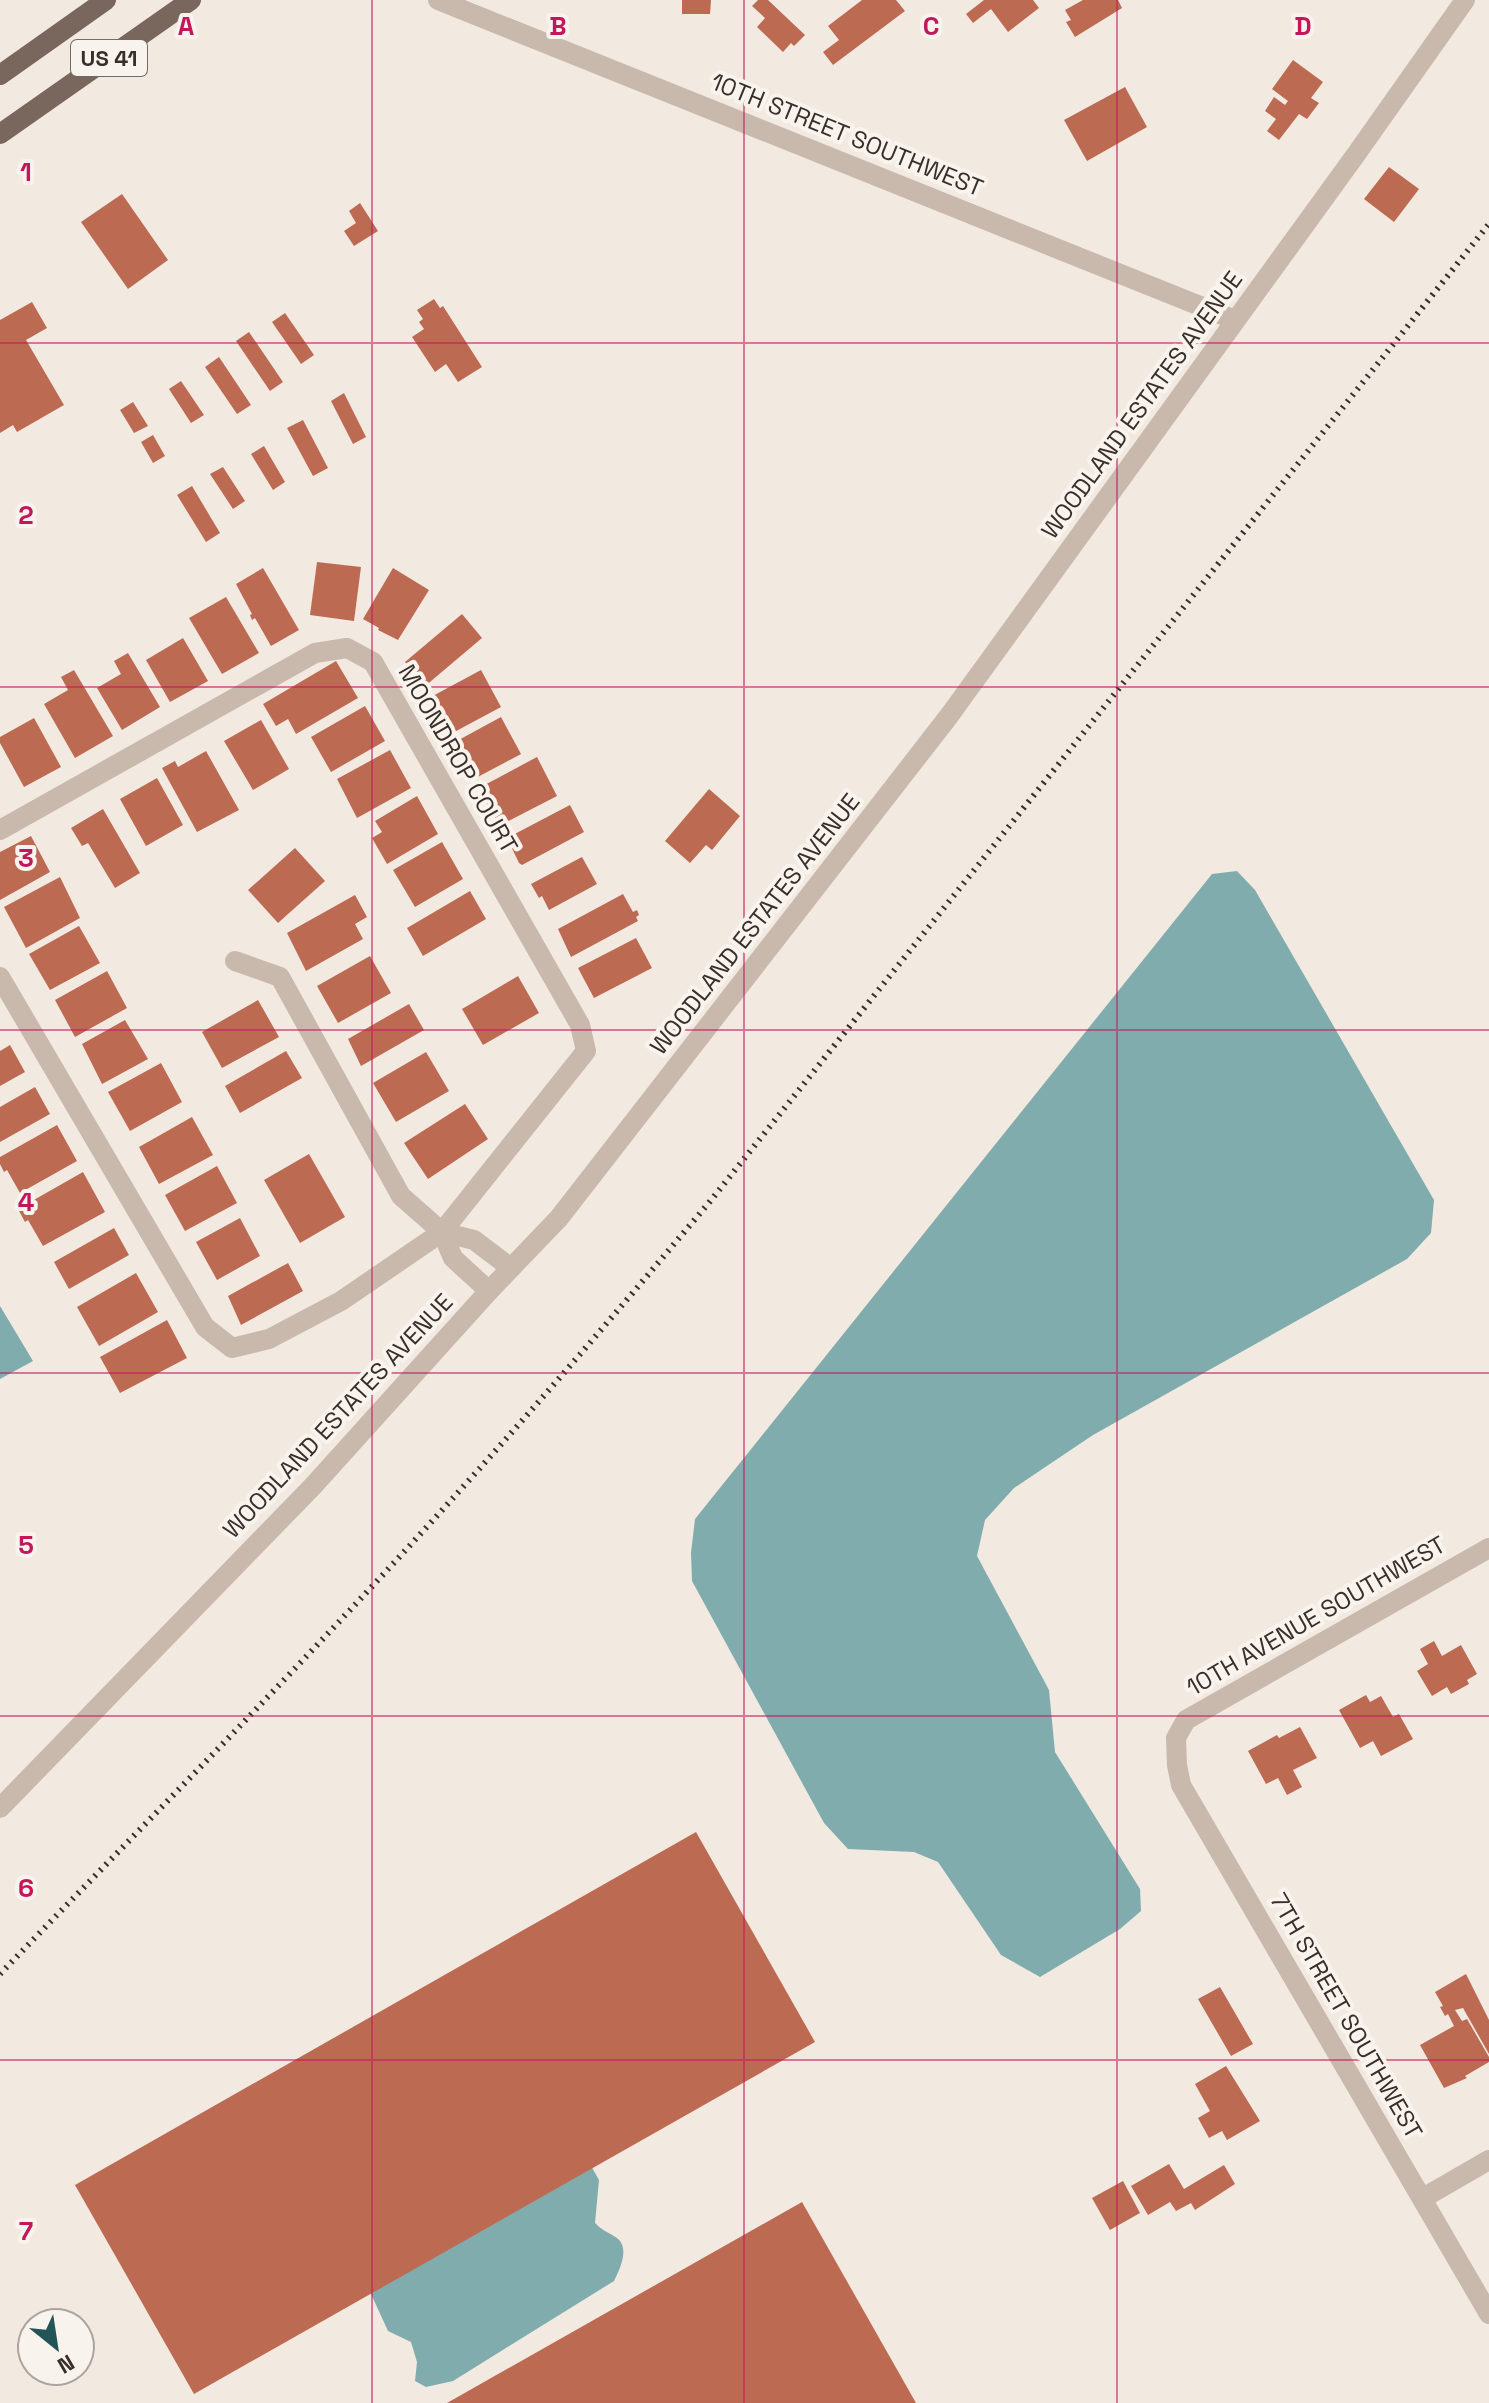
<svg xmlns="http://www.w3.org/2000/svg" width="1489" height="2403" font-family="'Space Grotesk',sans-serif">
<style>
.water{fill:#81acad}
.building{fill:#bd6a53}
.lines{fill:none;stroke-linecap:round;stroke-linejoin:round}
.street{stroke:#c9b9ad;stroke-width:20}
.primary{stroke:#79665d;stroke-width:20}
.rail{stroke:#382f2b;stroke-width:6;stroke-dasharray:2 6;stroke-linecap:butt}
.grid{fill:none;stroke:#c2185b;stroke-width:2;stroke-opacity:0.55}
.labels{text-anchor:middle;stroke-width:8;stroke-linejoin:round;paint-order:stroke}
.shield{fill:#f9f3ed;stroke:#726a65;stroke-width:2}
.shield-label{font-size:22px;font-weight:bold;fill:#382f2b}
.street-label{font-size:24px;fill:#382f2b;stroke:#f9f3ed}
.grid-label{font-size:26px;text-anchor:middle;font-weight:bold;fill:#c2185b;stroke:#f9f3ed;stroke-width:8;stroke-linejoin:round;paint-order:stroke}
</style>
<rect width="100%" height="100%" fill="#f2e9e1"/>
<g class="water">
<path d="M1237,871L1255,890L1434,1200L1431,1233L1407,1259L1093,1435L1014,1488L985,1520L977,1556L1049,1690L1055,1752L1140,1889L1141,1911L1120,1929L1040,1977L1001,1955L938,1862L914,1852L848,1849L824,1823L692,1581L691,1553L695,1519L1212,874Z"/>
<path d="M0,1306L33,1361L0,1379Z"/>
<path d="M580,2146L599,2180L595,2223C603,2231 608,2232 617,2238C630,2248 620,2269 614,2281L453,2381L426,2387L415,2381L417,2362L411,2342L388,2331L320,2183Z"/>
</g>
<g class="building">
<path d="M682,0H711L710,14H682Z"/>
<path d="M758,0H768L805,35L794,46L791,43L783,52L757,27L765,18L752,6Z"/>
<path d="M862,0H896L905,11L833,65L823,52L839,40L828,26Z"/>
<path d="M984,0H1033L1039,8L1008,32L991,9L973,23L966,14Z"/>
<path d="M1083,0H1118L1122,8L1075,37L1066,22L1071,20L1065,10Z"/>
<path d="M1293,60L1323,82L1311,98L1319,103L1307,119L1299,114L1279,140L1267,131L1276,119L1265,111L1274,97L1285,105L1288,101L1272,89Z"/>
<path d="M1125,87L1147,127L1087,161L1064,120Z"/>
<path d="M1389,167L1419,189L1394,222L1364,199Z"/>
<path d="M122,194L168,260L128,289L81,222Z"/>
<path d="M360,203L378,231L354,246L344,231L356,223L349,211Z"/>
<path d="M434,299L440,308L443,306L482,367L458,382L446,364L435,372L412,337L424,329L419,322L423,319L417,310Z"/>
<path d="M32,302L47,328L26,340L64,405L17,432L13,425L0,433V320Z"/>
<path d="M285,313L314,355L301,364L272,322Z"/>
<path d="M249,332L283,382L270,391L236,341Z"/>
<path d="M219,357L251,405L237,414L205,367Z"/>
<path d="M181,381L204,415L191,423L169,389Z"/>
<path d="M344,393L366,437L353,444L331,401Z"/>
<path d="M133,402L148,426L134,433L120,410Z"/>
<path d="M303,420L328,468L313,476L287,428Z"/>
<path d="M153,435L165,456L153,463L141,442Z"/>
<path d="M264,446L285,482L273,490L251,454Z"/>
<path d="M223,467L245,501L233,509L210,474Z"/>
<path d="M192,486L220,533L206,542L177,495Z"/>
<path d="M317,562L361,567L354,621L310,615Z"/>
<path d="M263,568L299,630L271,646L255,618L252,620L250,615L252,614L236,584Z"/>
<path d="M393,568L429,590L398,640L378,630L379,628L363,619Z"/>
<path d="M226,597L259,653L222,674L189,618Z"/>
<path d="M462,614L482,638L424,687L405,662Z"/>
<path d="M183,638L208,681L170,702L146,660Z"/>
<path d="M128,653L160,707L122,730L97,688L121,674L114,661Z"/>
<path d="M336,661L358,698L296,734L288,719L276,726L263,704Z"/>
<path d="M74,670L113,736L75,758L44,704L68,690L61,677Z"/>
<path d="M481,670L501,707L445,737L434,716L438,715L429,698Z"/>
<path d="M365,706L385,741L331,772L311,737Z"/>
<path d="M501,717L521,754L474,779L455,742Z"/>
<path d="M34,718L61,767L24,787L0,743V737Z"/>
<path d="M261,720L289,769L253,790L224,741Z"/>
<path d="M390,750L411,788L357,818L337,779Z"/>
<path d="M206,751L239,810L197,832L162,768L175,761L178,767Z"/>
<path d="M537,757L557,796L499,826L479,788Z"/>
<path d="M157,778L183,825L146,846L120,799Z"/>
<path d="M709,789L740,816L712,850L706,845L690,863L665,841Z"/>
<path d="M417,796L438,834L387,864L372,838L382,832L375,821Z"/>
<path d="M570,805L584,832L522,865L519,863L507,838Z"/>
<path d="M103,809L140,873L115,888L88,843L82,846L71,828Z"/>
<path d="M31,836L50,872L0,900V852Z"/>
<path d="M442,842L463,879L415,907L393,870Z"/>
<path d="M295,848L325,881L278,923L248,890Z"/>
<path d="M582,857L597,884L549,910L542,896L539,898L531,884Z"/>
<path d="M60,877L80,918L26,948L4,907Z"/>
<path d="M470,891L486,919L423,956L407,928Z"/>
<path d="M623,894L633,912L637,910L639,915L636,917L638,921L571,957L558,929Z"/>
<path d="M355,895L367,917L355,924L363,939L306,971L287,933Z"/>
<path d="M79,926L100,963L50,990L29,954Z"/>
<path d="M636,938L652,968L594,998L578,968Z"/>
<path d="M370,956L391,993L338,1023L317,986Z"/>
<path d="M107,971L127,1008L75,1037L55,1000Z"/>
<path d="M518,976L539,1013L483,1045L462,1009Z"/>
<path d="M258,1000L279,1037L222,1068L202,1032Z"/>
<path d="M409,1004L424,1030L361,1066L348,1039Z"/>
<path d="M125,1020L148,1059L102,1084L82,1044Z"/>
<path d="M10,1045L25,1072L0,1086V1051Z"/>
<path d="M286,1051L302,1078L240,1113L225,1086Z"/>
<path d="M426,1052L449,1091L396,1122L373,1083Z"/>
<path d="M161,1063L182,1102L130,1131L108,1092Z"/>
<path d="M35,1087L50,1114L0,1142V1107Z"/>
<path d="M465,1104L488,1139L428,1179L404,1143Z"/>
<path d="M192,1117L213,1155L159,1184L139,1147Z"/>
<path d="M57,1125L77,1161L20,1193L7,1170L4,1172L0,1164V1157Z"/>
<path d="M309,1154L345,1217L300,1243L264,1180Z"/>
<path d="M217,1166L237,1203L185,1231L165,1195Z"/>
<path d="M83,1172L105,1212L43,1246L28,1220L25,1222L18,1209Z"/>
<path d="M240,1218L260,1256L217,1280L196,1242Z"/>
<path d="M114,1228L129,1255L69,1289L54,1262Z"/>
<path d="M288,1263L303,1291L241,1325L228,1296Z"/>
<path d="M136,1273L158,1312L99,1346L77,1307Z"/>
<path d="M167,1320L187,1358L120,1393L100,1357Z"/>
<path d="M1434,1641L1442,1656L1461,1645L1477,1674L1467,1680L1469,1684L1451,1694L1447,1687L1432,1696L1417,1671L1428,1664L1420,1649Z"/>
<path d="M1366,1695L1370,1702L1381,1696L1393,1717L1399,1714L1413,1739L1381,1756L1373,1741L1360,1748L1339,1710Z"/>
<path d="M1300,1727L1317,1758L1293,1770L1302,1787L1287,1795L1278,1778L1266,1784L1248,1751L1277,1735L1279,1738Z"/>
<path d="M696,1832L815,2042L194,2394L75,2185Z"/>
<path d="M1466,1974L1489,2020V2054L1463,2008L1455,2010L1462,2021L1467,2019L1489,2057V2062L1465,2076L1467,2078L1444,2088L1420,2045L1454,2026L1448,2014L1445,2016L1440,2007L1443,2006L1435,1992Z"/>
<path d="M1220,1987L1253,2044L1231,2056L1198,1999Z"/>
<path d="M1226,2066L1260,2121L1227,2140L1222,2131L1209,2138L1198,2118L1210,2111L1195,2084Z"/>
<path d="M1169,2164L1184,2189L1224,2165L1235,2184L1195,2210L1191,2203L1176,2211L1170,2202L1148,2215L1131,2186Z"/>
<path d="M1123,2181L1140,2213L1110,2230L1092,2198Z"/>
<path d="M802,2202L916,2403H447Z"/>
</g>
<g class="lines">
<g class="street">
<path d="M438,0L1235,320"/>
<path d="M0,830L315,653L347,648L373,662L580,1025L586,1051L442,1232L341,1301L269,1339L232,1348L205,1327L0,977"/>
<path d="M235,961L280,977L401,1196L442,1232L453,1258L489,1291"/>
<path d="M442,1232L474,1240L511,1268"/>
<path d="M1489,1548L1186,1720L1176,1738L1177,1765L1181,1785L1489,2314"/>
<path d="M0,1808L313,1486L489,1291L559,1218L949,716L1357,153L1465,0"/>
<path d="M1423,2198L1489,2160"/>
</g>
<g class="primary">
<path d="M0,75L106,0"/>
<path d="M0,134L191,0"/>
</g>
<path class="rail" d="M0,1974C158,1810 319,1648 471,1478C553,1387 633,1293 712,1199L1489,224"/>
</g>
<path class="grid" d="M372,0V2403M744,0V2403M1117,0V2403M0,343H1489M0,687H1489M0,1030H1489M0,1373H1489M0,1716H1489M0,2060H1489"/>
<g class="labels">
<rect class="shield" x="71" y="40" width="76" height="36" rx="6"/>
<g class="shield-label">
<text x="109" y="66">US 41</text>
</g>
<g class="street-label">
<text transform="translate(847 135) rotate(22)" y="8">10TH STREET SOUTHWEST</text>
<text transform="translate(1142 405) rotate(-54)" y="8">WOODLAND ESTATES AVENUE</text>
<text transform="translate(458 759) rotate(60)" y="8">MOONDROP COURT</text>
<text transform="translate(755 924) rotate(-52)" y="8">WOODLAND ESTATES AVENUE</text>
<text transform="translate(338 1416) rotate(-47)" y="8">WOODLAND ESTATES AVENUE</text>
<text transform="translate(1316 1616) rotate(-30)" y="8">10TH AVENUE SOUTHWEST</text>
<text transform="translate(1346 2016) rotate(60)" y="8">7TH STREET SOUTHWEST</text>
</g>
</g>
<g class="grid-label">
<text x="186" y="35">A</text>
<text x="558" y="35">B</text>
<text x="931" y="35">C</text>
<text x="1303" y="35">D</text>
<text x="26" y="181">1</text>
<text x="26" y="524">2</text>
<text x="26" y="867">3</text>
<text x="26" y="1211">4</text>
<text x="26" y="1554">5</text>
<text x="26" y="1897">6</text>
<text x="26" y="2240">7</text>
</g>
<g transform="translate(56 2347) rotate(150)"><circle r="38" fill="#f9f3ed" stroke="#aca59f" stroke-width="2"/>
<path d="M0-6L14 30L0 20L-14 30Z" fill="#235557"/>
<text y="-12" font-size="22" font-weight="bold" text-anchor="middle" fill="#382f2b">N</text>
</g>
</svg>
